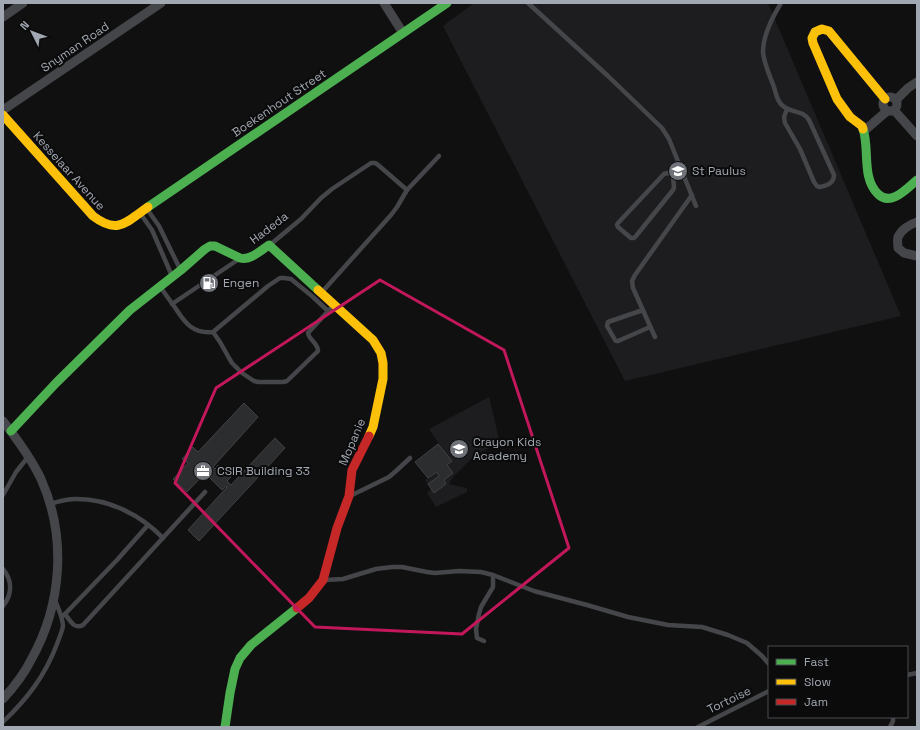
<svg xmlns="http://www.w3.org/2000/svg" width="920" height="730" font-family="'Space Grotesk',sans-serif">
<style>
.built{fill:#1d1d1f}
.building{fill:#2c2d2e;stroke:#404144}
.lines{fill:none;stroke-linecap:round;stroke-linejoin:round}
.lane{stroke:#454649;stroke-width:4.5}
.street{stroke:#454649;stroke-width:9}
.fast{stroke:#4caf50;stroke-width:9}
.slow{stroke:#ffc107;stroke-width:9}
.jam{stroke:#c62828;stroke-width:9}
.marked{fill:none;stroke:#c2185b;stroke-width:3;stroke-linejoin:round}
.labels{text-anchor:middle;stroke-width:4;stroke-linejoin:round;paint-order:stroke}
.street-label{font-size:12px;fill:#a2a8b1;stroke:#0b0b0c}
.poi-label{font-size:12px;fill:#a2a8b1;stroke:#0b0b0c;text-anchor:start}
</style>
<rect width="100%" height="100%" fill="#101011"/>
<g class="built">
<path d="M474,3H768L901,316L625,381L443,26Z"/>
<path d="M489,397L500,443L476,454L453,477L449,484L467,488V492L436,507L427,493L431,489L425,480L428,478L415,462L439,444L429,429Z"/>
</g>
<g class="building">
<path d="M244,403L258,417L213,467L215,469L218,465L231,477L227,481L231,485L275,438L285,448L199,541L188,530L227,487L226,486L222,490L205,473L187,492L173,479L188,463L182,459L193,447L198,452Z"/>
<path d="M438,444L452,461L447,465L453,473L444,480L446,484L434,493L428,484L439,476L437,472L428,478L415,462Z"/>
</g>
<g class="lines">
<g class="lane">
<path d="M528,3L608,76L662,128L669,139L696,206"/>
<path d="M781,3C773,16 763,36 763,52C764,64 770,76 774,87C776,93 777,102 783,106C791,113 803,110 809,120L834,175C834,183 827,186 819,187L817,186L814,182L800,149L785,123L784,117L787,109"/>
<path d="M674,174L667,173L664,174L618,223L617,225L618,227L631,238H634L636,236L673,190L674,188L673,175L681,166"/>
<path d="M407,190L439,156"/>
<path d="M147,209L159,226L180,269"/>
<path d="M140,213L152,230L172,276"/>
<path d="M271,244L301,219L321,198L332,189L371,163H375L377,164L407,190L397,207L391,215L322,292"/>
<path d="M161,288C166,295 171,302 176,309C185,323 193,334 213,332L268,286L280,278H284L291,279L313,297L328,311"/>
<path d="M172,304L239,259"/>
<path d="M643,310L608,322L607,326L615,340L616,341H618L650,327"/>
<path d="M213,332L220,342L229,358L232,363L242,373L254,381L258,382H283L287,381L318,351C318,343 309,340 308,333L330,309"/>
<path d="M655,337L633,288L632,281L635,275L692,195"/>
<path d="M3,495L16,472L28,457"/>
<path d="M350,496L389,477L396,471L410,458"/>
<path d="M50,504C59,501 68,499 77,499C109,499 141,515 163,538"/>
<path d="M3,569C13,581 12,595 3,606"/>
<path d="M325,580L343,579L376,569L392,567H402L427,572L435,573L459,571L481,572L493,575L534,591L587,605L628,617L668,625L702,627L728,635L747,643L762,656L769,664"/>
<path d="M65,614C70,620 74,630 83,625L205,492"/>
<path d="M63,616L117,560L148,525"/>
<path d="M484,641L477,638L476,629L479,614L481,607L493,587V575"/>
<path d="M907,675L917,673"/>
<path d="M3,722C27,699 45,676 57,644C59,638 62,632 63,626C63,618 58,608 55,600"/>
<path d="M698,727L769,691"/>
<path d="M890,727L893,721V717"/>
</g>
<g class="street">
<path d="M384,3L403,33"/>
<path d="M3,17L23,3"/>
<circle cx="890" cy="104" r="7"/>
<path d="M896,100L908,88L917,82"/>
<path d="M3,110L161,3"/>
<path d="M894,110L917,136"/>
<path d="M864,131L887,111"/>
<path d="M917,222C910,224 901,230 898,237C897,240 898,245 898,248L904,253L917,256"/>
<path d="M3,421C17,439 31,458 41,479C67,537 62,605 31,660C24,674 14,687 3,699"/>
</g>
<g class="fast">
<path d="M863,129C870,149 861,177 878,194C891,207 907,188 917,180"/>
<path d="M148,207L447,3"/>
<path d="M11,431L56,383L130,310L181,270L205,249L210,246H215L240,258C250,261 261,250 269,245L318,290"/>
<path d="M225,727L230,693L235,669L240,658L251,645L297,608"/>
</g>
<g class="slow">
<path d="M3,115L93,216C118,235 126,222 148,207"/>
<path d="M863,129L862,126L850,117L837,99L813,43L812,38L815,32L822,29L829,31L885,99"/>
<path d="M318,290L373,340L381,353L383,363V379L373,427L369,436"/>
</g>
<path class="jam" d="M297,608L309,598L323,580L337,528L349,496L352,470L369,436"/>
</g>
<path class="marked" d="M380,280L504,350L569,548L462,634L315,627L175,483L216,388Z"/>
<defs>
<g id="school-disc" transform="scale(1)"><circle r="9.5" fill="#6f7379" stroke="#0b0b0c"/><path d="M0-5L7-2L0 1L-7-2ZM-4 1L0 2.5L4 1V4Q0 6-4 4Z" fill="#fff"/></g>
<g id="fuel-disc" transform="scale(1)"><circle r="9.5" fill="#6f7379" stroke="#0b0b0c"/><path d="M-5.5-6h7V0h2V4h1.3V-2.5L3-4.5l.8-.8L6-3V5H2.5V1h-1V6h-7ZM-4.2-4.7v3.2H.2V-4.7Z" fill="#fff"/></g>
<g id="office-disc" transform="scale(1)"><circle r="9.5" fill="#6f7379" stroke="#0b0b0c"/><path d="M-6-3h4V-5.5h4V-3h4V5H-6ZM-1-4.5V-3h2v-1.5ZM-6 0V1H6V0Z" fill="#fff"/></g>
</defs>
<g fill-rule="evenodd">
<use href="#school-disc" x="678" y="171"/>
<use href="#fuel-disc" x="209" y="283"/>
<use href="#school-disc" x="459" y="449"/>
<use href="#office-disc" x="203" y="471"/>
</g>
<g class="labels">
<g class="street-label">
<text transform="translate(75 47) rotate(-34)" y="4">Snyman Road</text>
<text transform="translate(279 103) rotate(-34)" y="4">Boekenhout Street</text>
<text transform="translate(69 171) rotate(48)" y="4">Kesselaar Avenue</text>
<text transform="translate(269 228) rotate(-37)" y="4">Hadeda</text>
<text transform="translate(352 442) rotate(-67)" y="4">Mopanie</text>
<text transform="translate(729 700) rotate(-26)" y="4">Tortoise</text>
</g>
<g class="poi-label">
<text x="692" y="175">St Paulus</text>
<text x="223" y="287">Engen</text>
<text x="473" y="446">Crayon Kids<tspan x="473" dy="14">Academy</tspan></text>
<text x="217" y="475">CSIR Building 33</text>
</g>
</g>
<rect width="920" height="730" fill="none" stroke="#a2a8b1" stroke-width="8"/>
<rect x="768" y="646" width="140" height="72" fill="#0b0b0c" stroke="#474a4e"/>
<rect x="776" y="659" width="20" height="6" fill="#4caf50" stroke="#474a4e"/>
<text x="804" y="666" font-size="12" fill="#a2a8b1">Fast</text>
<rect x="776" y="679" width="20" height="6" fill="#ffc107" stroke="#474a4e"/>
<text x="804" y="686" font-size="12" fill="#a2a8b1">Slow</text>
<rect x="776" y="699" width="20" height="6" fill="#c62828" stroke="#474a4e"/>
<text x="804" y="706" font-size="12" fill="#a2a8b1">Jam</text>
<g transform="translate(32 32) rotate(312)" stroke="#0b0b0c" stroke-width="3" paint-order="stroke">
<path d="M0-3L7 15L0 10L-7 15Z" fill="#a2a8b1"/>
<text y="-6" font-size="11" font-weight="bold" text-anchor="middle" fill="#a2a8b1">N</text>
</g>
</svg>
